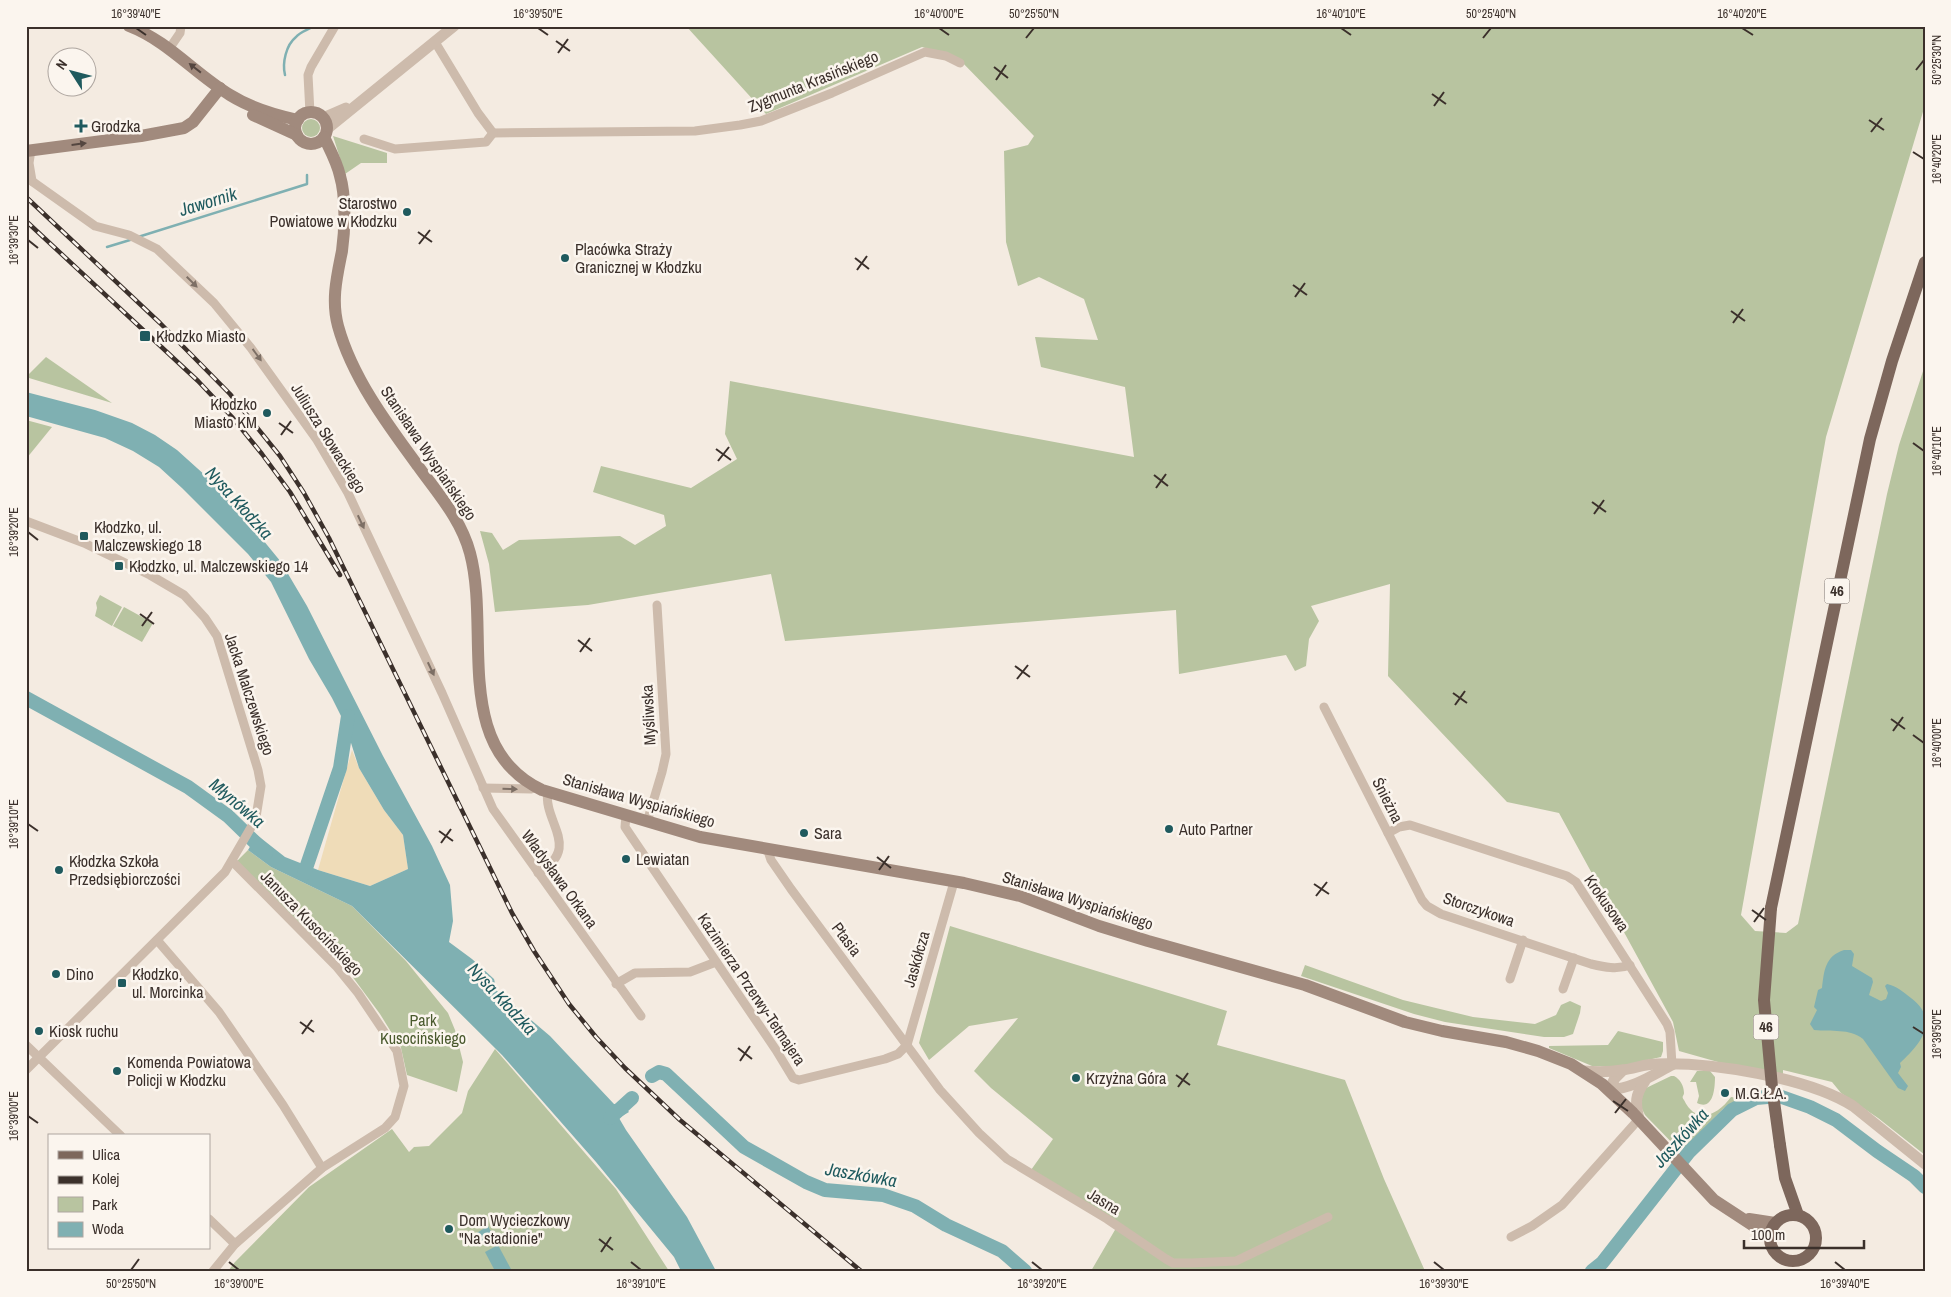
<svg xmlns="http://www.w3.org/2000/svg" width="1951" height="1297" font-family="'Archivo Narrow',sans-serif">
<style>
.green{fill:#b8c4a0}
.sand{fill:#efdcb8}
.water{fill:#7fb0b2}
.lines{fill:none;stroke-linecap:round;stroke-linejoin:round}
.stream{stroke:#7fb0b2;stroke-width:2.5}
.river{stroke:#7fb0b2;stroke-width:14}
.minor{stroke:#cdbbac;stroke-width:9}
.tertiary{stroke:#cdbbac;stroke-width:11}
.secondary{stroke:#a18a7d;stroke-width:12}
.primary{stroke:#7d675c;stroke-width:12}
.rail-casing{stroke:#3b302b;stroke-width:4.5}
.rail{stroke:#fbf5ee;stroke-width:2.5;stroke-dasharray:8;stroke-linecap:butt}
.primary-bridge{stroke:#7d675c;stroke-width:12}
.oneway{fill:#544640}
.oneway2{fill:#7d6f65}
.ticks{fill:none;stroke:#3b302b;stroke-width:2}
.poi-dot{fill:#1f5a5e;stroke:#fbf5ee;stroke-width:2}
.labels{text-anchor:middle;stroke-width:5;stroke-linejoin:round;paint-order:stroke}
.shield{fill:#fbf5ee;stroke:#756b66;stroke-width:1}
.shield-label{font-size:15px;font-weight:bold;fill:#3b302b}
.street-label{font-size:16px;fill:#3b302b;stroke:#fbf5ee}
.poi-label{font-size:16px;fill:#3b302b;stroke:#fbf5ee;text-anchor:start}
.park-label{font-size:16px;fill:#4a5a2e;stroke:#fbf5ee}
.water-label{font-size:18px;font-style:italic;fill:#1f5a5e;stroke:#fbf5ee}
.neatline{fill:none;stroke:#3b302b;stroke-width:2}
.ticks-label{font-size:12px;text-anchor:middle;fill:#3b302b}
</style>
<rect width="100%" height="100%" fill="#f4ebe1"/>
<g class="green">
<path d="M686,26H1925V105L1826,437L1741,915L1755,931L1786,933L1798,924L1887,494L1899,445L1925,365V1155L1878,1118L1841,1093L1832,1082L1783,1070V1076L1718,1062L1679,1051L1673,1022L1559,813L1507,802L1388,676L1390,584L1311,606L1319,621L1309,639L1306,666L1295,671L1286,655L1179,674L1176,610L785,641L771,574L588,605L495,612L489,564L480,531L492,533L503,550L519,540L620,536L635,545L666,526L664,515L593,492L601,466L691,488L737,459L725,434L730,381L1134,457L1125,387L1041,367L1035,337L1098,340L1084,299L1039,277L1018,286L1006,242L1004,151L1028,145L1034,136L958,58L922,47L766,114Z"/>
<circle cx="311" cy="128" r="9"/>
<path d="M333,136L387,153V163H361L345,174Z"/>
<path d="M46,357L112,403L29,378L28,375Z"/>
<path d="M26,420L52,427L26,459Z"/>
<path d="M100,595L122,607L112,626L95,616L97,608L96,603Z"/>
<path d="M124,607L153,623L142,642L113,626Z"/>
<path d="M248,850L271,867L352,906L406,961L448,1013L455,1030L463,1062L457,1092L407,1075L401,1048L380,1014L349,972L237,861Z"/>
<path d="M950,926L1227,1011L1217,1045L1345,1080L1384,1179L1425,1271H1091L1119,1223L1031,1170L1053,1139L991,1088L974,1071L1018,1018L969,1026L929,1060L919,1043Z"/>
<path d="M1305,965L1403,1000L1473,1017L1535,1024L1556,1015L1561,1005L1570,1001L1581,1006L1580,1013L1573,1034L1564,1037H1544L1445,1022L1414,1014L1301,976Z"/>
<path d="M1618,1031L1663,1042V1051L1661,1057L1617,1067L1592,1066L1549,1048V1046L1608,1045Z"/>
<path d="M495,1049L616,1189L669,1271H228L235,1262L309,1187L392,1129L409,1152L414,1147L429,1146L462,1113L468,1091Z"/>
<path d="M1697,1071H1710L1715,1077C1715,1089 1713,1111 1697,1103L1699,1096L1696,1082H1690Z"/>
<path d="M1671,1076H1674C1680,1079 1684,1086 1684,1093C1684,1096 1681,1096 1684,1100C1696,1125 1717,1116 1731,1097L1737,1098V1100L1723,1109L1681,1152L1645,1115L1640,1105L1644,1089Z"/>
</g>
<path class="sand" d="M352,750L359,768L384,810L403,835L408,869L370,886L318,870Z"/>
<g class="water">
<path d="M26,392L95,410L132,423L155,435L177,450L207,477L241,513L281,562L307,606L383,756L432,846L450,885L453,921L449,942L472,959L494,979L497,991L550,1036L614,1104H622L629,1112L619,1118L626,1130L687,1217L716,1271H681L674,1257L596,1162L502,1055L352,906L271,867L248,850L257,835L285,857L318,870L370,886L408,869L403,835L384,810L359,768L345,724L332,698L309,659L271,582L248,554L182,488L159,467L133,451L105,438L26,416Z"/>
<path d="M1844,950H1851L1854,954L1852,966L1872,978L1873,982L1869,995L1881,1001L1886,999L1888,993L1885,986L1887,984C1897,986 1903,992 1911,998C1941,1021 1920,1044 1900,1063L1901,1067L1898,1073L1908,1086L1905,1091L1898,1088L1863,1039C1849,1028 1832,1032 1814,1030L1810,1024L1817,1010L1814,1007L1818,990L1822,988C1824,971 1825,956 1844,950Z"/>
<path d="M488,1226L494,1237L480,1244L475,1234Z"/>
<path d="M498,1245L512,1271H495L485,1252Z"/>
</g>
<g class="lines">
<g class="stream">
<path d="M285,75C282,63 286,45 296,37C300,32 308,30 314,26"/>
<path d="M138,237L307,184V175"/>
<path d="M107,247L130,240"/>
</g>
<g class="river">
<path d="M26,698L188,787L228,816L266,853"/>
<path d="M304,874L340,768L348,716"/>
<path d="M652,1076L659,1072L666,1074L744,1147L806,1182L825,1190L883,1195L915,1206L946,1225L1002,1251L1025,1271"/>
<path d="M610,1118L632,1098"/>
<path d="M1592,1271L1602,1263L1689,1152L1732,1110L1756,1098L1779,1096L1810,1107L1836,1120L1877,1151L1914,1176L1925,1187"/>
</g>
<g class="minor">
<path d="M169,49L180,33L181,26"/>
<path d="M310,113L308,75L311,67L335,26"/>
<path d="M493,133L695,131L740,125L761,121L832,93L925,52L946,56L960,63"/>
<path d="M364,139L395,149L486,142L493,133L478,113L435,42"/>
<path d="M31,150L29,163L32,181"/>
<path d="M26,177L95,226L129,235L157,249L214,303L251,348L317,440L348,493L442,693L493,809L641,1016"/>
<path d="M26,521L84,543L150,575L184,595L205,618L217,636L258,770L261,786L256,817L253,824L225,872L26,1070"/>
<path d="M1324,707L1422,900L1427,906L1441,914L1591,964C1604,967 1617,970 1630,965"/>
<path d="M483,788L531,789L537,787"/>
<path d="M626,815L625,827L629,833L776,1050L793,1078L799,1080L885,1059L898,1054L907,1045L954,882"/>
<path d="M647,822L662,772L666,754L657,605"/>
<path d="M1388,833L1399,827L1410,825L1567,876L1576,882L1667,1024L1670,1032L1672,1065"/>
<path d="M767,848L771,860L791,889L940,1090L979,1133L1007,1159L1107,1219L1166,1259L1173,1263H1191L1236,1261L1328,1217"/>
<path d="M538,873C583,847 542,822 548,791"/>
<path d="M157,940L219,1012L283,1105L322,1168"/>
<path d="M1510,979L1523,940"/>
<path d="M616,984L635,973L690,972L716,962"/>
<path d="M1563,989L1574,958"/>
<path d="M26,1045L121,1136"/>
<path d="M209,1219L235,1244"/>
<path d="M1511,1237L1532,1226L1562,1205L1639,1119"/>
<path d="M213,1271L235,1244L322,1168L385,1128L395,1117L404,1086L397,1051L358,993L336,966L232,861"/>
</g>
<g class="tertiary">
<path d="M323,118L346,108"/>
<path d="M327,129L454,26"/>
<path d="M1623,1070L1615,1078L1609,1090C1634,1088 1651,1076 1672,1065"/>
<path d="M1584,1071C1597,1072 1610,1072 1622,1070C1634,1069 1644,1064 1656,1064C1710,1062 1807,1077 1853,1106L1925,1164"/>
<path d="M1639,1119C1635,1103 1635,1095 1645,1081"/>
</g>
<g class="secondary">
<path d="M129,26C168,41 195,74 230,95C251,108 274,115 298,120"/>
<circle cx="311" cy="128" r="16"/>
<path d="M253,115L297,135"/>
<path d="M324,137C330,150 337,162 340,176C346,196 345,230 342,251C337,276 331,300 338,326C352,377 387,424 418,466C438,494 461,519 470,553C491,631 451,747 542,790L700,837L964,883L1020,896L1099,926L1148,941L1305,985L1405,1022L1442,1031L1506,1042L1538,1051L1571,1064L1602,1084L1633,1113L1714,1200L1769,1236"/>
<path d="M26,151L141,136L184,128L193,122L220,88"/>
<path d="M1749,1219L1775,1223"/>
</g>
<g class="primary">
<path d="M1771,908L1870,439L1892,361L1925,262"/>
<path d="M1780,1145L1785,1178L1798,1215"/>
<circle cx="1793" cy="1238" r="23"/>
</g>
<g class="rail-casing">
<g id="rail">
<path d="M26,197L160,323L230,394L280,456L304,493L329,538L512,913L534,951L569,1004L596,1037L625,1068L680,1120L861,1271"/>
<path d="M26,221L198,381L232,417L262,454L290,492L340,575"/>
</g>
</g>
<use href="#rail" class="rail"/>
<path class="primary-bridge" d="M1771,908L1764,1000L1772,1087L1780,1145"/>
</g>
<defs><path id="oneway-solid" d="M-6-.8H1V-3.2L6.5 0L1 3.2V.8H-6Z" transform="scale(1.25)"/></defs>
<g class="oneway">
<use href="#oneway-solid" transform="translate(195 68) rotate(-142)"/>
<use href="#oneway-solid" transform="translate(79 144) rotate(-7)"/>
</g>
<g class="oneway2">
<use href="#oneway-solid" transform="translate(192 282) rotate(45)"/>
<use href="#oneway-solid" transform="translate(257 355) rotate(54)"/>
<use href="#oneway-solid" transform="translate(361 522) rotate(65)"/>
<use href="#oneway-solid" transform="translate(431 669) rotate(65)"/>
<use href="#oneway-solid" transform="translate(510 789) rotate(2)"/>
</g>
<path class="ticks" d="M136,28L146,35M538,28L548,35M939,28L949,35M1341,28L1351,35M1742,28L1753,35M1026,38L1034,28M1483,38L1491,28M556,41L570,51M558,53L568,39M994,67L1008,78M1916,70L1924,60M996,80L1006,65M1432,94L1446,104M1434,106L1444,92M1869,120L1884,130M1871,132L1882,118M1913,152L1924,159M418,232L432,242M28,240L38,248M419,244L430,230M855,258L869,269M857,270L867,256M1293,285L1307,295M1295,297L1305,283M1731,311L1745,321M1733,323L1743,309M279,423L293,433M281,435L291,421M1913,443L1924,451M716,449L731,460M718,461L729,447M1154,475L1168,486M1156,488L1166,474M1592,502L1606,512M1594,514L1604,500M28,532L38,540M140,614L154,624M142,626L152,612M578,640L592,651M580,652L590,638M1015,666L1030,677M1017,679L1028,665M1453,693L1467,703M1455,705L1465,691M1891,719L1905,729M1893,731L1903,717M1913,735L1924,743M28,824L38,831M439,831L453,841M441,843L451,829M877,857L891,868M879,870L889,856M1314,884L1329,894M1316,896L1327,882M1752,910L1766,920M1754,922L1764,908M300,1022L314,1032M1913,1027L1924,1034M302,1034L312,1020M738,1048L752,1059M740,1061L750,1046M1176,1075L1190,1085M1178,1087L1188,1073M1613,1101L1628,1111M1615,1113L1626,1099M28,1116L38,1123M599,1239L613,1250M601,1252L611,1237M229,1262L239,1270M631,1262L641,1270M1032,1262L1042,1270M1434,1262L1444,1270M1835,1262L1845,1270M131,1270L139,1259"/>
<g class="poi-dot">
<path d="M78.5 118.5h5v5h5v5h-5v5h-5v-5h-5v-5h5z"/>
<circle cx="407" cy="212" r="5"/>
<circle cx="565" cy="258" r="5"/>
<rect x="139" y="330" width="12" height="12" rx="2.5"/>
<circle cx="267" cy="413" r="5"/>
<rect x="79" y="531" width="10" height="10" rx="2.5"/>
<rect x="114" y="561" width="10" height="10" rx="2.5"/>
<circle cx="1169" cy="829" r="5"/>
<circle cx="804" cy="833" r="5"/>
<circle cx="626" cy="859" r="5"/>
<circle cx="59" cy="870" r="5"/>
<circle cx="56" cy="974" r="5"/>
<rect x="117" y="978" width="10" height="10" rx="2.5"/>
<circle cx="39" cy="1031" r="5"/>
<circle cx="117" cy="1071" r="5"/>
<circle cx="1076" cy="1078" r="5"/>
<circle cx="1725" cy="1093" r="5"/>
<circle cx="449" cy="1229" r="5"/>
</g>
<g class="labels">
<g class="shield">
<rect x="1824.5" y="578.5" width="25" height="25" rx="4"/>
<rect x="1753.5" y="1014.5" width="25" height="25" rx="4"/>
</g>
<g class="shield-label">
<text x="1837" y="596">46</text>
<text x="1766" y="1032">46</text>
</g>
<g class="street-label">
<text transform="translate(813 81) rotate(-22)" y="6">Zygmunta Krasińskiego</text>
<text transform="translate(329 438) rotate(58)" y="6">Juliusza Słowackiego</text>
<text transform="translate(429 453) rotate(56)" y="6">Stanisława Wyspiańskiego</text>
<text transform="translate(250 694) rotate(72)" y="6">Jacka Malczewskiego</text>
<text transform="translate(648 715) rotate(-93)" y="6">Myśliwska</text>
<text transform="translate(639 800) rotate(16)" y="6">Stanisława Wyspiańskiego</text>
<text transform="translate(1388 800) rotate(63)" y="6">Śnieżna</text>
<text transform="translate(560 879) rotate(54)" y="6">Władysława Orkana</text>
<text transform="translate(1078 900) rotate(18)" y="6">Stanisława Wyspiańskiego</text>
<text transform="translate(1607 903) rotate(55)" y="6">Krokusowa</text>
<text transform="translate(1479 909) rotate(19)" y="6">Storczykowa</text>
<text transform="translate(312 923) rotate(46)" y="6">Janusza Kusocińskiego</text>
<text transform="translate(847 939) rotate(53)" y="6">Ptasia</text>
<text transform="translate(916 959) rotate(-74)" y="6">Jaskółcza</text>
<text transform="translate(752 989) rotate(56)" y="6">Kazimierza Przerwy-Tetmajera</text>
<text transform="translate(1104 1201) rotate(31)" y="6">Jasna</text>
</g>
<g class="poi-label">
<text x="91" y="132">Grodzka</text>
<text x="397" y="209" text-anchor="end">Starostwo<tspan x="397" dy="18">Powiatowe w Kłodzku</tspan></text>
<text x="575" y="255">Placówka Straży<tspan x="575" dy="18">Granicznej w Kłodzku</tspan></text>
<text x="156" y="342">Kłodzko Miasto</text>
<text x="257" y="410" text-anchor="end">Kłodzko<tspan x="257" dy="18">Miasto KM</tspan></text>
<text x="94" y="533">Kłodzko, ul.<tspan x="94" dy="18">Malczewskiego 18</tspan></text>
<text x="129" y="572">Kłodzko, ul. Malczewskiego 14</text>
<text x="1179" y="835">Auto Partner</text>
<text x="814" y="839">Sara</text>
<text x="636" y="865">Lewiatan</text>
<text x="69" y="867">Kłodzka Szkoła<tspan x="69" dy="18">Przedsiębiorczości</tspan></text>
<text x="66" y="980">Dino</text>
<text x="132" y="980">Kłodzko,<tspan x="132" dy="18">ul. Morcinka</tspan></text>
<text x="49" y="1037">Kiosk ruchu</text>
<text x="127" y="1068">Komenda Powiatowa<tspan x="127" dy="18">Policji w Kłodzku</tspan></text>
<text x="1086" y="1084">Krzyżna Góra</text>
<text x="1735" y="1099">M.G.Ł.A.</text>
<text x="459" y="1226">Dom Wycieczkowy<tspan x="459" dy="18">"Na stadionie"</tspan></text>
</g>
<g class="park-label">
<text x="423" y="1026">Park<tspan x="423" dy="18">Kusocińskiego</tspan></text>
</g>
<g class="water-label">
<text transform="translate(208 202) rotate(-17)" y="6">Jawornik</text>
<text transform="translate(239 503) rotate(48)" y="6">Nysa Kłodzka</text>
<text transform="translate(237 803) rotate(40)" y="6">Młynówka</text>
<text transform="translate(502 999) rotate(47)" y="6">Nysa Kłodzka</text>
<text transform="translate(1681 1138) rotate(-48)" y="6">Jaszkówka</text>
<text transform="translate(861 1175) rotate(10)" y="6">Jaszkówka</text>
</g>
</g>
<rect width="1951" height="1297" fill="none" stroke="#fbf5ee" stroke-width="55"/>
<rect x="48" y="1134" width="162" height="115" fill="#fbf5ee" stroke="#aea6a0"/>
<rect x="58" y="1151" width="25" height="8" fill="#7d675c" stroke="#aea6a0"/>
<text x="92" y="1160" font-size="15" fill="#3b302b">Ulica</text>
<rect x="58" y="1176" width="25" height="8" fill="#3b302b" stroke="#aea6a0"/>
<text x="92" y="1184" font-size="15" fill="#3b302b">Kolej</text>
<rect x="58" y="1197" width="25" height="15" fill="#b8c4a0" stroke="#aea6a0"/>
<text x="92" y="1210" font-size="15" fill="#3b302b">Park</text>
<rect x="58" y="1222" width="25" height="15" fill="#7fb0b2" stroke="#aea6a0"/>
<text x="92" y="1234" font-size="15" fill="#3b302b">Woda</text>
<g transform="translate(72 72) rotate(306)"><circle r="24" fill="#fbf5ee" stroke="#aea6a0"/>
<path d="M0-4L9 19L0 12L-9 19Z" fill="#1f5a5e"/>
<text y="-8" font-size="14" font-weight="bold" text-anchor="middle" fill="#3b302b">N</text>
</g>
<path d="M1744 1240v8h120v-8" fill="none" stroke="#3b302b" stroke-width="2.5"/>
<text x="1751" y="1240" font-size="15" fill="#3b302b" stroke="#fbf5ee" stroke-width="4" paint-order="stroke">100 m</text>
<rect x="28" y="28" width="1896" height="1242" class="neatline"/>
<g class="ticks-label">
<text x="136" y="18">16°39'40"E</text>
<text x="538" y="18">16°39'50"E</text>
<text x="939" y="18">16°40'00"E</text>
<text x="1034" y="18">50°25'50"N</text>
<text x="1341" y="18">16°40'10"E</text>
<text x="1491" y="18">50°25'40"N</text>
<text x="1742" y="18">16°40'20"E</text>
<text transform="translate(1937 60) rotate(-90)" y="4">50°25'30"N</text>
<text transform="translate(1937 159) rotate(-90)" y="4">16°40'20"E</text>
<text transform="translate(14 240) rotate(-90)" y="4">16°39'30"E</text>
<text transform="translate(1937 451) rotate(-90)" y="4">16°40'10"E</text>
<text transform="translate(14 532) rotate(-90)" y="4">16°39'20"E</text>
<text transform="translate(1937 743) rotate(-90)" y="4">16°40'00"E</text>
<text transform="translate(14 824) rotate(-90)" y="4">16°39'10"E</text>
<text transform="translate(1937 1034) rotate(-90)" y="4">16°39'50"E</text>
<text transform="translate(14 1116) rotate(-90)" y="4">16°39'00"E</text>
<text x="131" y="1288">50°25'50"N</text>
<text x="239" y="1288">16°39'00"E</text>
<text x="641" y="1288">16°39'10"E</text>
<text x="1042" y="1288">16°39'20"E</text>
<text x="1444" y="1288">16°39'30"E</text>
<text x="1845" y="1288">16°39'40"E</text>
</g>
</svg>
